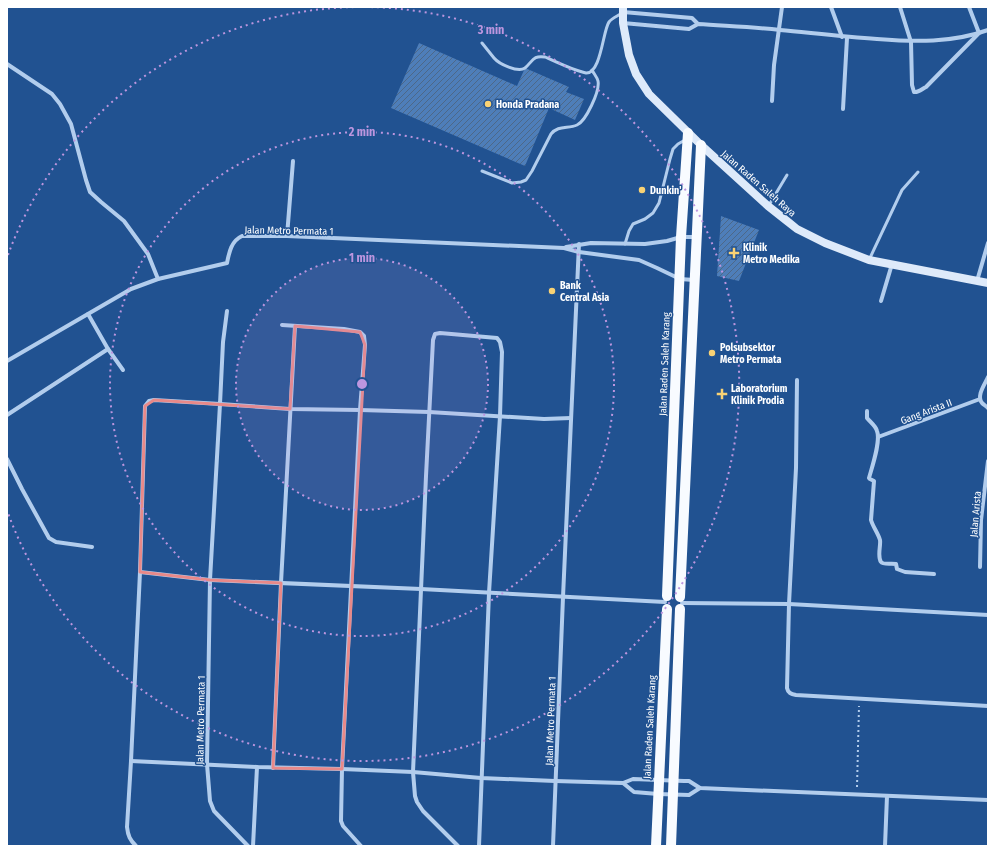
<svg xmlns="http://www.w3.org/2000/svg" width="995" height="853" font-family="'Fira Sans Condensed',sans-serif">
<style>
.building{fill:url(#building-hatch)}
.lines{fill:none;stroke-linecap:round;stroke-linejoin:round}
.path{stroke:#b2cded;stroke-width:2;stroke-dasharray:2 3;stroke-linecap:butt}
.lane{stroke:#b2cded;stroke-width:3}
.street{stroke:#b2cded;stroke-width:4}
.secondary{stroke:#deeafa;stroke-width:8}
.primary{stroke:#f8fbff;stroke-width:10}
.marked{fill:none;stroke:#e88989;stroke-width:3;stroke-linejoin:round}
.ring{fill:none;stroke:#bd96df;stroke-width:2;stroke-dasharray:2 4}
.poi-dot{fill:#f9d274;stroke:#215291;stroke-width:1.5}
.labels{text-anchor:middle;stroke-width:3;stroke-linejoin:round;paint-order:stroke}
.poi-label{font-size:10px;font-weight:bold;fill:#fff;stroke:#215291;text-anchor:start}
.street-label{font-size:10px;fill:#fff;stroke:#215291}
.centre{fill:#bd96df;stroke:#215291;stroke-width:2}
.ring-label{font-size:12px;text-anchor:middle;font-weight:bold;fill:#bd96df;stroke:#215291;stroke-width:3;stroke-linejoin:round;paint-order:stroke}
</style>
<defs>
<pattern id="building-hatch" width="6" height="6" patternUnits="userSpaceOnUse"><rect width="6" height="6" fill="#4e7eb9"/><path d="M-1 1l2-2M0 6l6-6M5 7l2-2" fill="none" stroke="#4d6888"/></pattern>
</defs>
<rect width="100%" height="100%" fill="#215291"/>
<g class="building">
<path d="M419,43L517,86L525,68L569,87L566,92L584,99L575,120L549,108L525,166L391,108Z"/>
<path d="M721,216L759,230L739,281L717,276Z"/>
</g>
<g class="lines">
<path class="path" d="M857,787L859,706"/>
<g class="lane">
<path d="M482,43C486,48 490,53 494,58C499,64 518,73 525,68C533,61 533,55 545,57C556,62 575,71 586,73C601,74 603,30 609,22C612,18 618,16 622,13"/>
<path d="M482,171L512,183L521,182L526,180L532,171L551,134C558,125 568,129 577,125C586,121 600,91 598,81C597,77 594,74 592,70"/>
<path d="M769,205L787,175"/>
<path d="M625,244L629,231L633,224L645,219L653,213L659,203L670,159L673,149L678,144L685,140"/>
<path d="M869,260L902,190L918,172"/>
</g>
<g class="street">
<path d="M831,7L842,37"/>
<path d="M900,7L911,42L912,85L914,92C918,93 922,89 926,87L979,33L969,7"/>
<path d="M623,12L692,18L698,24"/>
<path d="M623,23L689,29L698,24C725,26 753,27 780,30C812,33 844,37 877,39C915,42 952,43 988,30"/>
<path d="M7,64L52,94L60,104L71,124L86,180L90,192L101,202L124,221L148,254L158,279"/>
<path d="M772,101L774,65L782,7"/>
<path d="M843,109L847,38"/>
<path d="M287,236L293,161"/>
<path d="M566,247L591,243L645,244L667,241L681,237H696"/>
<path d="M977,281L988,243"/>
<path d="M881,301L892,264"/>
<path d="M88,314L108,349L123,370"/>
<path d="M282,325L344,329L360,332L364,336L365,345L360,410L342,769L341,821L343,826L361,846"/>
<path d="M7,361L131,289L158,279L227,263C229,253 231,241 242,236H287L564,248L579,252L639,260L657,268L680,279L694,280"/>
<path d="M988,377C985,384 976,396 982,403C984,405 986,406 988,408"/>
<path d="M797,380L796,468L789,604L787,688C788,693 791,694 796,695L988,706"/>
<path d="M867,411V418C870,422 876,426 877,431C881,441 872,467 869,478L870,479L874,481L871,520C873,527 878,533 880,540C881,546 877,556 881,562C883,565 892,563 896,564L897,569L905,572L934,574"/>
<path d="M7,415L108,349"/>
<path d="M878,437L980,399"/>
<path d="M7,459L22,489L49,538L56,542L92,547"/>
<path d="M980,567L981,520L988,461"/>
<path d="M140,572L210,580L421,589L665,602"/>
<path d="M682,603L789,604L988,615"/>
<path d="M131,761L257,767L342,769L413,772L481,778L555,781L623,783L633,779L684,781H689L700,788L988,800"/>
<path d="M273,768L281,583L295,326"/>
<path d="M623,783L634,792L658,794L689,795L700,788"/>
<path d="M136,846C130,840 128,836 127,827L131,761L140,572L145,406L149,401L154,400L220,404L223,342L227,311"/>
<path d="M248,846L214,811L210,801L207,764L210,580L220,404L290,409L360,410L429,412L544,419L571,418"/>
<path d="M253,846L257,767"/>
<path d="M458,846L423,811L417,802L415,796L413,772L426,476L433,340L435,334L440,333L497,338L500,342L502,352L500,416L489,593L479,846"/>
<path d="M553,846L563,597L579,244"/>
<path d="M885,846L887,796"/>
</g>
<path class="secondary" d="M623,7V23L629,55L636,74L649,94L701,145L768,206L787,221L797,229L825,243L869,260L988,283"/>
<g class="primary">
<path d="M667,596L681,237L688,133"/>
<path d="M680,597L701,145"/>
<path d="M656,846L667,609"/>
<path d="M671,846L680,609"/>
</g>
</g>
<path class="marked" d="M295,326L360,332L365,345L342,769L273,768L281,583L210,580L140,572L145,406L154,400L290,409Z"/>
<circle cx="362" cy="384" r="126" fill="#bd96df" fill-opacity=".12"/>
<g class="ring">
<circle cx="362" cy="384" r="126"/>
<circle cx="362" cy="384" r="252"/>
<path d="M8 255A377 377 0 0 1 359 7M365 7A377 377 0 1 1 8 513"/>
</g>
<g class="poi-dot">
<circle cx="488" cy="104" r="4"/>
<circle cx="642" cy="190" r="4"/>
<path d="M732 247h4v4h4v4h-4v4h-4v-4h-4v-4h4z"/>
<circle cx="552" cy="291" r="4"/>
<circle cx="712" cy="353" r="4"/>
<path d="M720 388h4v4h4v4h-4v4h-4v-4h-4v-4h4z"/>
</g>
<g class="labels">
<g class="poi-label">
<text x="496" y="108">Honda Pradana</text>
<text x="650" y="194">Dunkin'</text>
<text x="743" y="251">Klinik<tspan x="743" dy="12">Metro Medika</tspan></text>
<text x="560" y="289">Bank<tspan x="560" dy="12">Central Asia</tspan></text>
<text x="720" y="351">Polsubsektor<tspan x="720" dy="12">Metro Permata</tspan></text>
<text x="731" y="392">Laboratorium<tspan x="731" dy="12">Klinik Prodia</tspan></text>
</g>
<g class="street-label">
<text transform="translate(759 183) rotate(41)" y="4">Jalan Raden Saleh Raya</text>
<text transform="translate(289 230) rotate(1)" y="4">Jalan Metro Permata 1</text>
<text transform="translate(664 364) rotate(-88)" y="4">Jalan Raden Saleh Karang</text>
<text transform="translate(926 411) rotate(-21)" y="4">Gang Arista II</text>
<text transform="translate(975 514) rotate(-85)" y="4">Jalan Arista</text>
<text transform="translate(200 720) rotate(-89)" y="4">Jalan Metro Permata 1</text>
<text transform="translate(550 721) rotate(-88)" y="4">Jalan Metro Permata 1</text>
<text transform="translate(649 727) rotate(-87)" y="4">Jalan Raden Saleh Karang</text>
</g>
</g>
<circle cx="362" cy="384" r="6" class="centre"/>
<g class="ring-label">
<text x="491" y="34">3 min</text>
<text x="362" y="136">2 min</text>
<text x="362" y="262">1 min</text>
</g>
<rect width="995" height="853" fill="none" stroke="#ffffff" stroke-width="16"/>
</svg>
